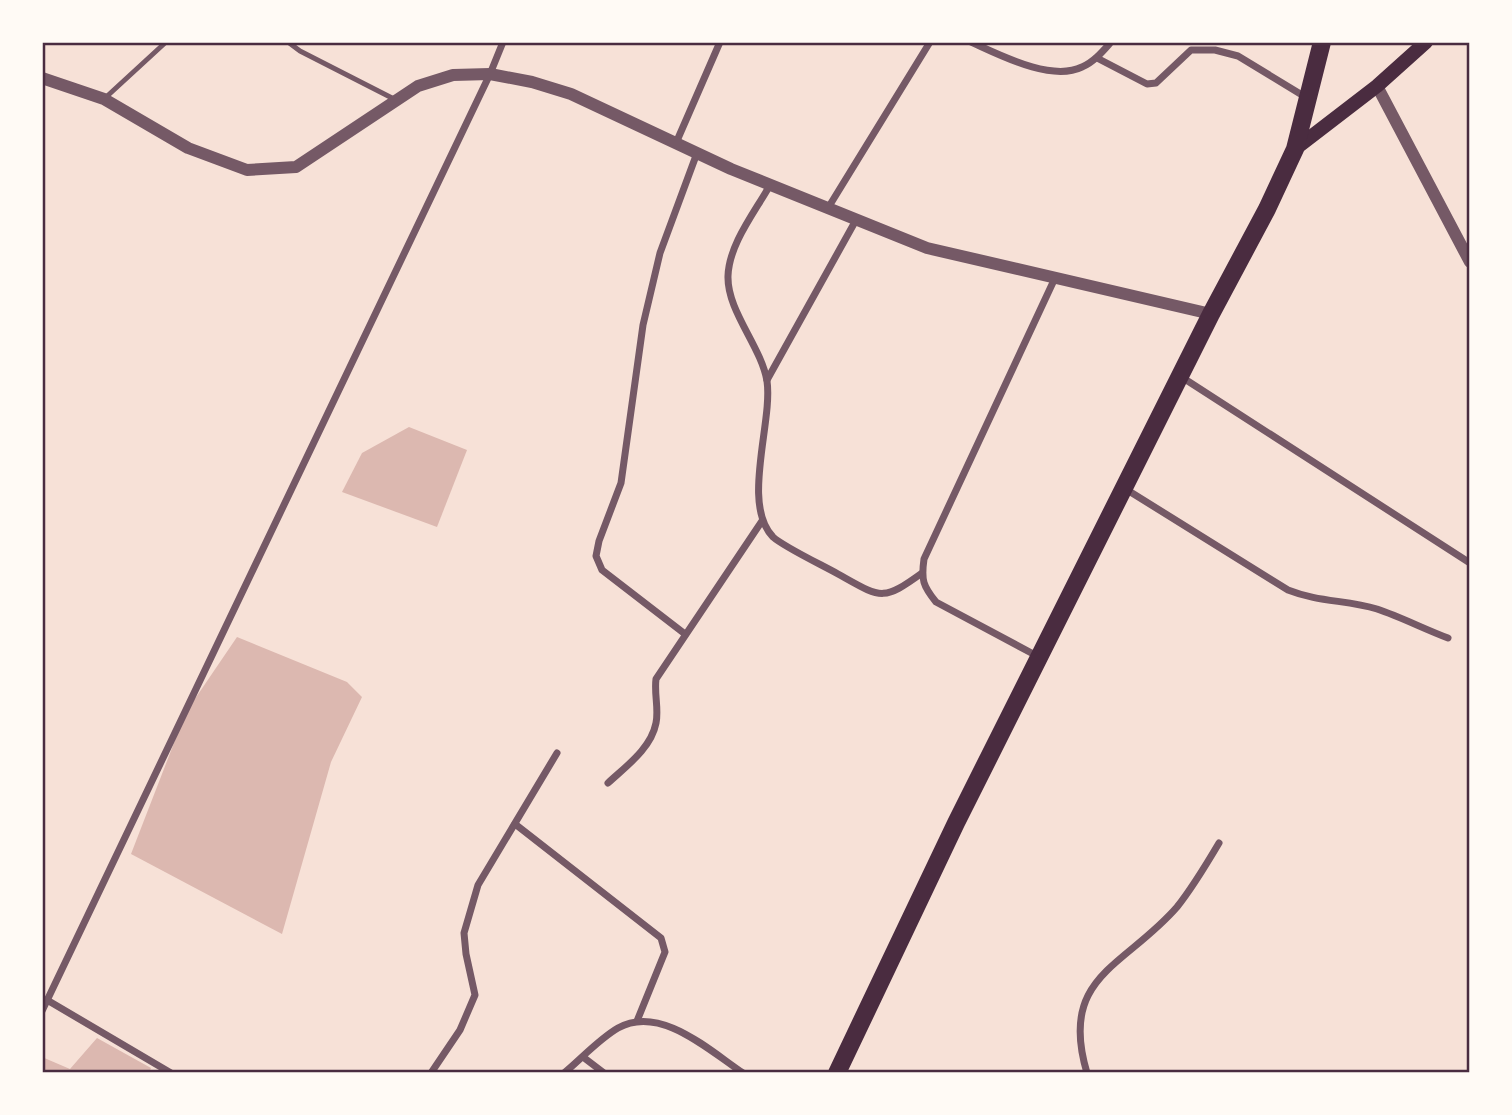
<svg xmlns="http://www.w3.org/2000/svg" width="1512" height="1115" font-family="'Public Sans',sans-serif">
<style>
.water{fill:#dcb8b0}
.lines{fill:none;stroke-linecap:round;stroke-linejoin:round}
.service{stroke:#755966;stroke-width:5}
.minor{stroke:#755966;stroke-width:7}
.tertiary{stroke:#755966;stroke-width:12}
.secondary{stroke:#4a2c40;stroke-width:14}
.primary{stroke:#4a2c40;stroke-width:18}
.neatline{fill:none;stroke:#4a2c40;stroke-width:2.5}
</style>
<rect width="100%" height="100%" fill="#f7e1d7"/>
<g class="water">
<path d="M409,427L467,450L437,527L342,492L362,453Z"/>
<path d="M237,637L347,682L362,697L331,762L282,934L131,854L186,712Z"/>
<path d="M97,1038L151,1068L149,1073H42V1057L70,1069Z"/>
</g>
<g class="lines">
<g class="service">
<path d="M288,42L300,51L394,99"/>
<path d="M104,99L166,42"/>
</g>
<g class="minor">
<path d="M971,42C1000,55 1051,82 1082,67C1094,62 1103,51 1111,42"/>
<path d="M1097,58L1147,84L1156,83L1191,50H1215L1238,56L1307,98"/>
<path d="M676,143L720,42"/>
<path d="M770,185C755,212 729,244 728,276C727,311 761,346 767,381C773,422 741,504 773,537C784,547 822,565 838,574C881,598 882,602 922,573"/>
<path d="M828,208L930,42"/>
<path d="M1180,376L1470,563"/>
<path d="M767,380L856,220"/>
<path d="M1124,488L1288,590C1318,602 1347,600 1377,609C1401,617 1424,629 1448,638"/>
<path d="M685,634L602,570L596,556L599,541L621,483L643,325L660,253L697,153"/>
<path d="M1039,657L936,602C923,586 921,580 924,559L1055,278"/>
<path d="M608,783C625,767 651,749 656,723C659,709 654,694 656,679L762,521"/>
<path d="M515,824L661,938L665,952L637,1021"/>
<path d="M47,1000L171,1073"/>
<path d="M42,1011L490,74L503,42"/>
<path d="M583,1057L604,1073"/>
<path d="M431,1073L460,1030L475,995L466,954L464,933L478,885L557,753"/>
<path d="M564,1073C581,1059 599,1039 618,1028C660,1004 710,1051 743,1073"/>
<path d="M1087,1073C1058,976 1125,967 1177,907C1193,887 1206,865 1219,843"/>
</g>
<g class="tertiary">
<path d="M42,78L104,99L188,148L247,170L296,167L418,86L453,75L490,74L532,82L571,94L731,169L927,248L1211,314"/>
<path d="M1377,86L1470,262"/>
</g>
<path class="secondary" d="M1295,149L1377,86L1426,42"/>
<path class="primary" d="M837,1073L956,823L1211,314L1267,209L1295,149L1322,42"/>
</g>
<rect width="1512" height="1115" fill="none" stroke="#fffaf5" stroke-width="88"/>
<rect x="44" y="44" width="1424" height="1027" class="neatline"/>
</svg>
